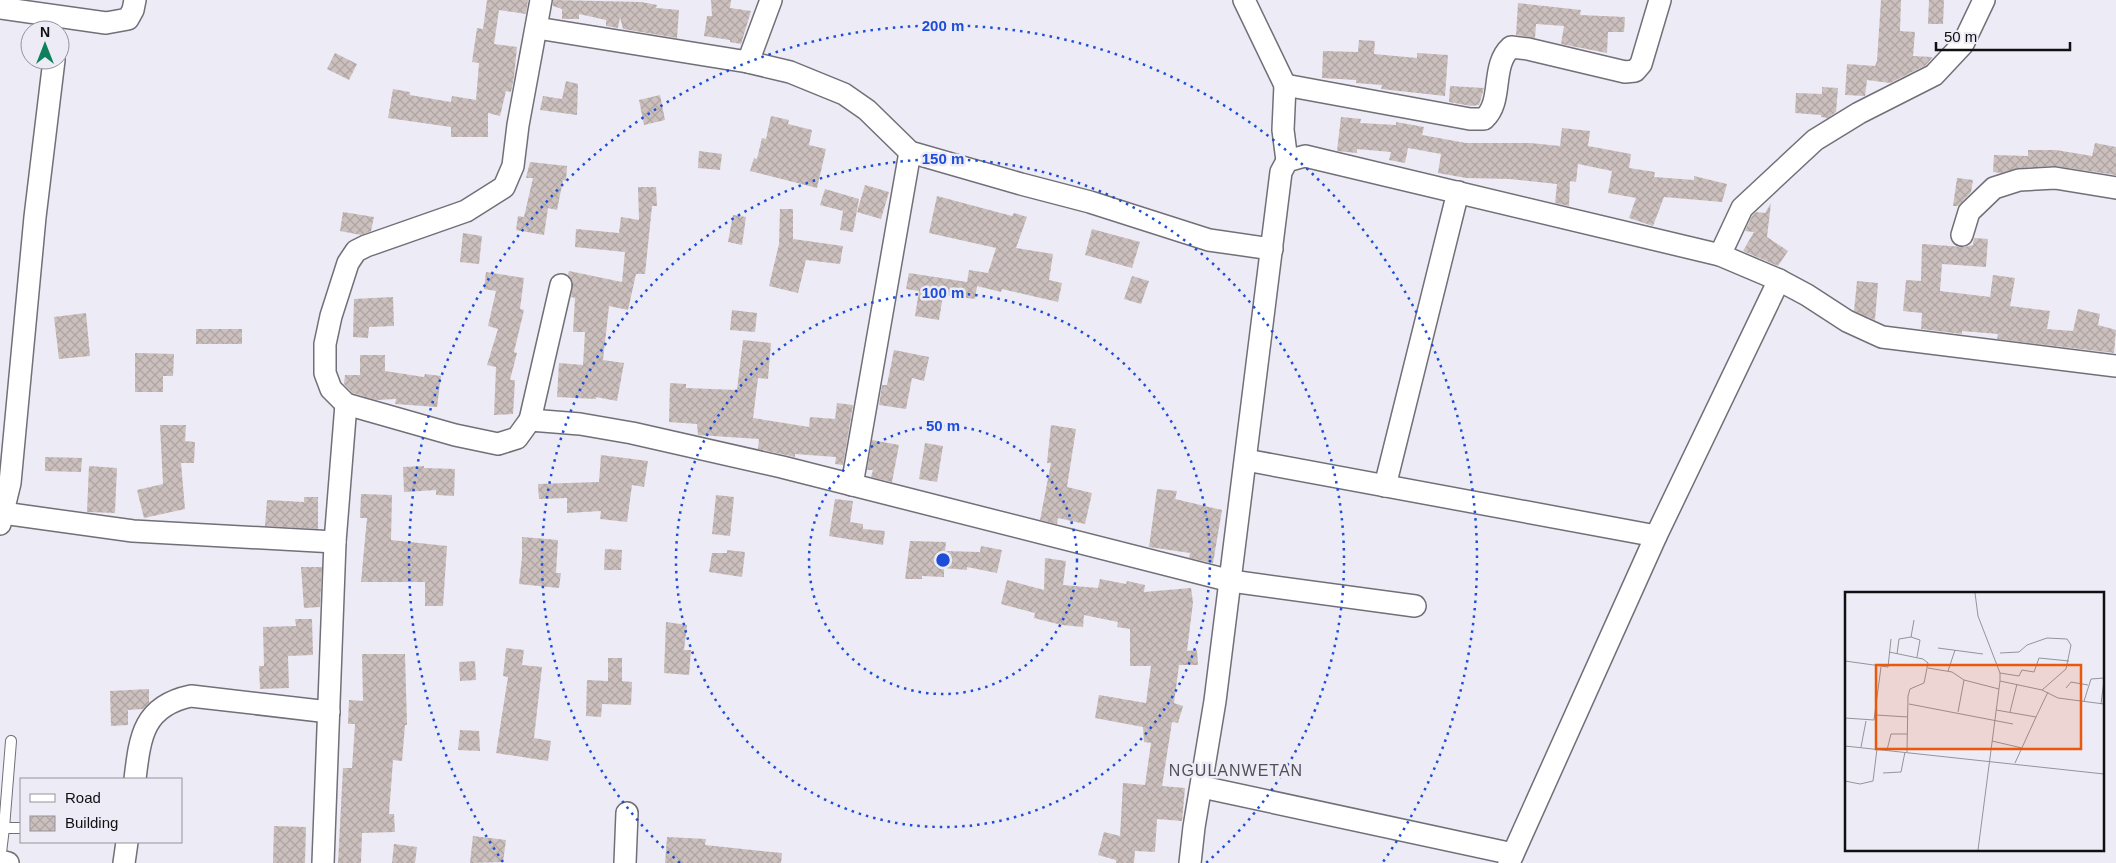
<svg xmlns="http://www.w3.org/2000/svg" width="2116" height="863" font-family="Helvetica,sans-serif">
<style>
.building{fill:url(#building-cross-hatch)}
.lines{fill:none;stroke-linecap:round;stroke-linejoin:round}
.service-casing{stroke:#716f77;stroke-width:12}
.minor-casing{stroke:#716f77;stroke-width:24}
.service{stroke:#fff;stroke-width:10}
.minor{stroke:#fff;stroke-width:21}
.ring{fill:none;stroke:#1d4ed8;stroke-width:2.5;stroke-dasharray:2.5 5}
.labels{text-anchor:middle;stroke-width:5;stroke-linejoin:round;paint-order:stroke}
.quarter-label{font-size:16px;letter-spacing:1px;fill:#525058;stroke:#edebf5}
.inset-road{fill:none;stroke:#95939a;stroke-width:1}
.view{fill:#e8590c;fill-opacity:0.15;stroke:#e8590c;stroke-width:2.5}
.inset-edge{fill:none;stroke:#100f12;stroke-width:2.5}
.centre{fill:#1d4ed8;stroke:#edebf5;stroke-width:2.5}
.ring-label{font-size:15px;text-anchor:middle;font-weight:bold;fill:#1d4ed8;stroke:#edebf5;stroke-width:5;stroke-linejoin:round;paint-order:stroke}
</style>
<defs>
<pattern id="building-cross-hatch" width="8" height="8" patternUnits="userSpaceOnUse" patternTransform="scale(1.25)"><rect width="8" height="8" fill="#ccc0be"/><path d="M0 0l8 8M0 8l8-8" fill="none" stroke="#aea4a2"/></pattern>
</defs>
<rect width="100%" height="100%" fill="#edebf5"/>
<g class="building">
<path d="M487,0H528L526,14L499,10L494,44L517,47L514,77L511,92L506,91L500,116L488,113V137H451V127L388,118L393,89L410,92V95L451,102L452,96L476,100L479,63L472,62L477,28L483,29Z"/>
<path d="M553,0L641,2L657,5L656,8L679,10L677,38L623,29L620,17L618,28L606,26V20L579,14V19H562V9L553,6Z"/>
<path d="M711,0H731L730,8L751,11L741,44L730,42V40L704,36L707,16H712Z"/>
<path d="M1881,0H1901L1900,31L1915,32L1913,56L1932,57V58L1926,65L1890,83L1867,80L1865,96L1845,95L1847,64L1875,66L1877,61Z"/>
<path d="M1929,0H1944L1943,24H1928Z"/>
<path d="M1518,3L1581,10L1580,15L1625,17L1624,32H1608L1607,53L1561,44L1564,26L1536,24L1535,38L1516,35Z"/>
<path d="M1359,40L1375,41L1374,54L1417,58V53L1448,55L1445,96L1381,89L1382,85L1356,83V80L1322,78L1323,51L1358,52Z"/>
<path d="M335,53L357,64L349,80L327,69Z"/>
<path d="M566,81L578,84L577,115L540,110L543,96L562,99Z"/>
<path d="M1450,86L1484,88L1479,105L1471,106L1449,102Z"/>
<path d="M1822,87L1838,88L1836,112L1828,118L1821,117V115L1795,113L1796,93L1822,94Z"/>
<path d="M660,95L665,120L644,125L639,100Z"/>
<path d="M771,116L789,120L788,124L812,130L809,145L826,149L817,188L750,171L754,158L757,159L762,138L766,139Z"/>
<path d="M1341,117L1361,119L1360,123L1396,125V122L1424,127L1422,135L1466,143H1530L1560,146L1562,128L1590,131L1588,146L1631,154L1629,168L1655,172L1654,177L1694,180V176L1727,184L1722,202L1664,197L1653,226L1629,218L1636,198L1608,193L1612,171L1578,164L1576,182L1570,181L1569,206L1555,203L1557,184L1510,179L1466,178L1438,173L1441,154L1408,148L1405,163L1389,160L1391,152L1357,149V153L1337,151Z"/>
<path d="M2095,143L2116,147V175L2055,166L2018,168L2001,173L1993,172L1994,155L2028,156V150H2056L2092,156Z"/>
<path d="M699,151L722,154L720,170L698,168Z"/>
<path d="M530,162L567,166L566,181L563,180L557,210L548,208L544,235L516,230L518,216L524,217L533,178H526Z"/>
<path d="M1957,178L1973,180L1971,192L1958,206H1953Z"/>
<path d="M865,185L889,192L881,219L857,212Z"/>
<path d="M638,187H656L657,206H652L645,274H636L628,310L609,306L603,360L624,363L617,401L596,397V399L557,397L559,363L583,365L585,332H573L575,298L571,297L573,282L568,275L569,271L622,282L625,252L575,247L576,229L619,233L621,217L639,220Z"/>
<path d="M825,189L859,199L853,232L840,230L843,211L820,205Z"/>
<path d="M937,196L1012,216L1014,213L1027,217L1016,248L1053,254L1049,280L1062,283L1058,302L1002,289L1001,292L977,286L975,299L943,295L939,320L915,316L919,291L906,289L909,273L967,282L969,270L988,273L996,248L929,233Z"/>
<path d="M1771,203L1767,237L1788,251L1778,266L1743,251L1754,232L1745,231L1752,216L1756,212L1765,213Z"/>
<path d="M780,209H793V239L843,246L840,264L806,260L798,293L769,286L779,244Z"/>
<path d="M343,212L374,217L371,231L361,235L340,231Z"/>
<path d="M733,215L746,217L742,245L728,242Z"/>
<path d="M1092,229L1140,242L1132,268L1085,255Z"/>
<path d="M463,233L482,236L479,264L460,262Z"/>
<path d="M1974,238L1988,239L1986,267L1942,264L1940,291L1990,297L1993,275L2015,278L2010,306L2050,311L2047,329L2073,331L2078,309L2100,314L2098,325L2116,330L2114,353L1997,339L1998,334L1962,331V334L1921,329L1922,313L1903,311L1906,280L1921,281L1922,244L1964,247L1973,245Z"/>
<path d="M486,272L524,278L520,309L524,310L514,352L517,353L510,380H515L513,414L494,415L496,367L487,365L498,329L488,326L496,291L484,289Z"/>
<path d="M1132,276L1149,281L1141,304L1124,299Z"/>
<path d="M1857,281L1878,283L1875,320L1854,311Z"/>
<path d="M393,297L394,326L369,327L368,338L353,337L354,299Z"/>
<path d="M732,310L757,313L755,332L730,330Z"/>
<path d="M86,313L90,356L59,359L54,317Z"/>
<rect x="196" y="329" width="46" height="15"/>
<path d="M743,340L771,343L768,379L758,378L753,418L809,427L810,417L835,419L837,403L853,405L843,465L835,464L836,457L795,454V457L758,449L759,439L698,435L697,424L669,422L670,383L686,384V388L737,390Z"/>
<path d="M894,350L929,357L924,381L912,378L906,409L879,405L882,385H887Z"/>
<path d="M135,353L174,354L173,376H163V392H135Z"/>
<path d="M360,355H385V371L424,377L425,374L441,376L437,407L395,404L396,399L376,400L353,393L344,384L345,375H360Z"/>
<path d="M160,425H186L185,441L195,442L194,463H181L185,509L144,518L137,490L163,484Z"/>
<path d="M1051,425L1076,429L1067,487L1092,493L1085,524L1058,518L1057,524L1040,520L1051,463H1047Z"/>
<path d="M872,440L899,445L892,482L871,477L873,470H867Z"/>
<path d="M925,443L943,446L937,482L919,479Z"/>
<path d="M601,455L648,461L644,487L632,485L627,522L600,519L601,511L567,513V498L539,499L538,484L599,482Z"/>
<path d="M45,457L82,458L81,472L45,471Z"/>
<path d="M89,466L117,468L115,513L87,512Z"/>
<path d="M424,466V468L455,469L454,496L436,495V490L404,492L403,467Z"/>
<path d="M1157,489L1177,491L1175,499L1222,510L1213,563L1189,558L1190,553L1149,547Z"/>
<path d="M361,494L392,495L391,540L447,546L443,606H425V582H361L367,518H360Z"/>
<path d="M716,495L734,497L730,536L712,534Z"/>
<path d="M304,497H318V529L265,526L267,500L304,502Z"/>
<path d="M835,499L853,501L850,522L863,524V529L885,531L883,545L829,536Z"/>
<path d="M522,537L558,540L556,573H561L559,588L519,584L522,557Z"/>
<path d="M910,541L946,542L945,551L980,552L981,546L1002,550L997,573L967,567V570L944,568V577L922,576V579H905Z"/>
<path d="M605,549L622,550L621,570H604Z"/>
<path d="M727,550L745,552L742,577L709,572L712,553H727Z"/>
<path d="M1045,558L1066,561L1063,585L1098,588L1100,579L1126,584L1127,581L1145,585L1144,592L1191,588L1193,602L1187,651L1197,650L1198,665H1179L1174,703L1183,706L1178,723L1172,722L1162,786L1185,788L1182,821L1157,819L1155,852L1135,851L1134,863H1116V860L1098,855L1104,832L1120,836L1123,783L1145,785L1151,743L1144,742L1143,727L1095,718L1099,695L1146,703L1151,666H1130V629L1117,627L1118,622L1084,615L1083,627L1062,625L1034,618L1035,613L1001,604L1007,580L1044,590Z"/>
<path d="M301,567H322L320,607L304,608Z"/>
<path d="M295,619H312L313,655L288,656L289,688L260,689L259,666H264L263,627L296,626Z"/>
<path d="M666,622L687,625L684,650H691L689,675L664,673Z"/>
<path d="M506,648L524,650L522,665L542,667L534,738L551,741L548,761L496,753L508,677L503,676Z"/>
<path d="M362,654H405L407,725H405L402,761L393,760L389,814H394L395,832L362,833L361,863H338L343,768H352L355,724H348L349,700L363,701Z"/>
<path d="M608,658H622V681L632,682L631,705L602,704L601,717L586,716L587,680L608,681Z"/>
<path d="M475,661L476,680L460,681L459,662Z"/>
<path d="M149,689V703L143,709L128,710V725L111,726L110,691Z"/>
<path d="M460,730L479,731L480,751L458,750Z"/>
<path d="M274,826L306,827L305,863H273Z"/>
<path d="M473,836L506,840L503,862L470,863Z"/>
<path d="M667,837L706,839L705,845L782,853L781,863H665Z"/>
<path d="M394,844L417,847L415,863H392Z"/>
</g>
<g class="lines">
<g class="service-casing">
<g id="service">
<path d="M4,828L11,741"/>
<path d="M0,861L4,828H21"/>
</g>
</g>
<g class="minor-casing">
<g id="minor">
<path d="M541,0L518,125L513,166L504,187L466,211L366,246L356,251L348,263L331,316L325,344V373L331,389L346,404L455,435L498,444L517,438L530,420L580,424L632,433L782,467L1231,581L1415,606"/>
<path d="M1244,0L1285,85"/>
<path d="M0,8L106,23L128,19L133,10L135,0"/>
<path d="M537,28L748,62L790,72L844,94L867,110L910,152L1021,184L1090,202L1209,240L1272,249"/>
<path d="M748,62L771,0"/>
<path d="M1287,161L1283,130L1285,85L1470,119H1484C1504,101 1490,66 1511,47L1528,49L1625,72L1635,71L1641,64L1660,0"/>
<path d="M1962,235L1969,212L1994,188L2019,180L2055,178L2116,188"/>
<path d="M1720,255L1742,208L1815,140L1859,113L1934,75L1963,44L1984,0"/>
<path d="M530,420L561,285"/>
<path d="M1246,460L1656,536L1779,280"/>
<path d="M852,485L910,152"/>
<path d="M1385,486L1458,192"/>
<path d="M3,513L133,531L335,542"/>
<path d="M0,524L10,483L35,217L54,60"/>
<path d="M135,779C140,737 143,706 191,696L329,712"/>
<path d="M1202,787L1513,854"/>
<path d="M0,861L8,863"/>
<path d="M124,863L127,842"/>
<path d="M323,863L335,542L346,404"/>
<path d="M625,863L627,813"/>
<path d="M1190,863L1194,827L1215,701L1281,172L1287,161L1305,156L1720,255L1779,280L1807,295L1847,321L1882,337L2116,366"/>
<path d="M1509,863L1656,536"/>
</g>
</g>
<use href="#service" class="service"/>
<use href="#minor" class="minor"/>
</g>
<g class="ring">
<circle cx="943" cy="560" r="134"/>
<circle cx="943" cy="560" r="267"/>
<path d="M680 863A401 401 0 1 1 1206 863"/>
<path d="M503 862A534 534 0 1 1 1383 862"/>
</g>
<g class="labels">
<g class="quarter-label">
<text x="1236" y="776">NGULANWETAN</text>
</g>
</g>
<g transform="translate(1845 592)">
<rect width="259" height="259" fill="#edebf5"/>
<path class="inset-road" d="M130,1L133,24L155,81M66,45L69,28M93,56L138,62M44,60L78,67L83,71L79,91L65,97L63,104L62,160M155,61L174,60L182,53L202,46L222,47L226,53L221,77L197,98M52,62L54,47L66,45L75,48L72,65M0,69L43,75L46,47M83,76L107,80L119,88L154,97M103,79L110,58M155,89V81L174,84L177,78L189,80L194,66L224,69M221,96L226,90L243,93M239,109L246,87L259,86M64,112L168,132M256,112L259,88M151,118L191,125L203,100M113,120L119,88M165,120L172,92M31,123L63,125M0,126L29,128L36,75M147,149L177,156M0,154L259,182M16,155L21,129M42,158L46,142H62M170,171L191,125M38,181L56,180L60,160M0,189L15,192L28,189L32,157M133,258L155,89L197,98L213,106L259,112"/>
<path class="view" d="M31,73H236V157H31Z"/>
<rect width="259" height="259" class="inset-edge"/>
</g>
<circle cx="943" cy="560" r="8" class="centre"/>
<g class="ring-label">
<text x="943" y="31">200 m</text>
<text x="943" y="164">150 m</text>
<text x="943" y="298">100 m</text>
<text x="943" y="431">50 m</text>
</g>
<rect x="20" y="778" width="162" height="65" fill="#edebf5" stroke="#95939a"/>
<rect x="30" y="794" width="25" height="8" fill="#ffffff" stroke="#95939a"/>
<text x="65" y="803" font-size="15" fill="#100f12">Road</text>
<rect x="30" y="816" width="25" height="15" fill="url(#building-cross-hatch)" stroke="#95939a"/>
<text x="65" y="828" font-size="15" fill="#100f12">Building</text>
<g transform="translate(45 45)"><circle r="24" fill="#edebf5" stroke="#95939a"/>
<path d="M0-4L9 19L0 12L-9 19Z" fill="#0f805e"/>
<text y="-8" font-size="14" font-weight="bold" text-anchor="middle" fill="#100f12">N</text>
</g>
<path d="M1936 42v8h134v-8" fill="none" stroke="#100f12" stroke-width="2.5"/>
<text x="1944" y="42" font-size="15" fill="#100f12" stroke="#edebf5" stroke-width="4" paint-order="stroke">50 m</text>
</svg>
